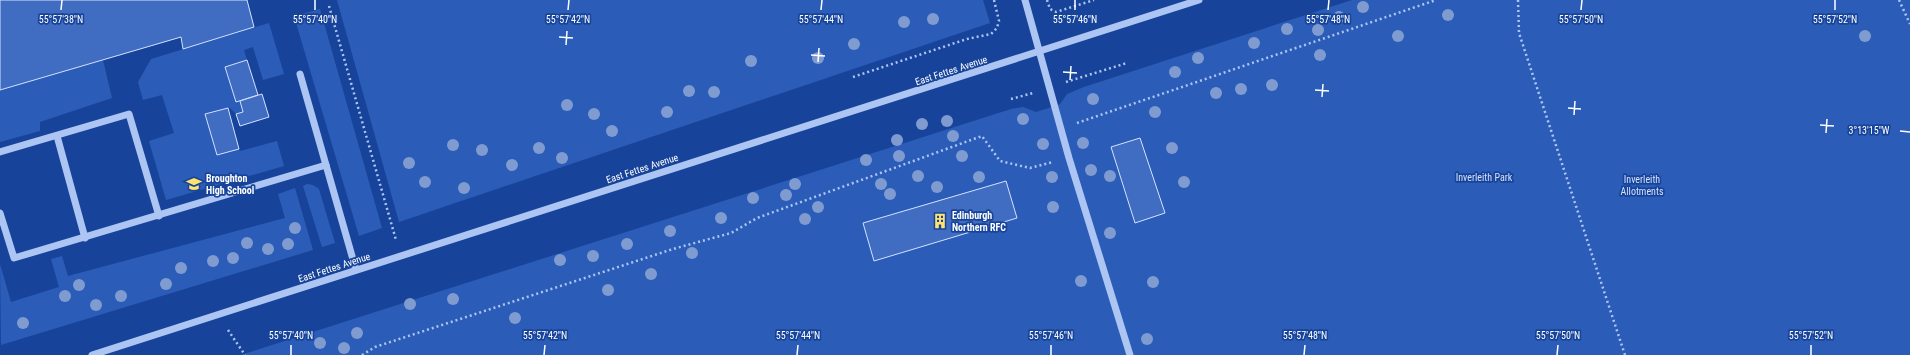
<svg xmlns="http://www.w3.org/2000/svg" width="1910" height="355" font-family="'Roboto Condensed',sans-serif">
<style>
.green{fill:#2b5db8}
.building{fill:#406dc1;stroke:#d4e2fc}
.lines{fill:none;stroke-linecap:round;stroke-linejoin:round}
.path{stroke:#adc5f2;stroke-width:2.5;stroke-dasharray:2 3;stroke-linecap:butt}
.minor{stroke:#adc5f2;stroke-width:7}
.tree{fill:#7f9bd0}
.ticks{fill:none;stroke:#fff;stroke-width:1.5}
.labels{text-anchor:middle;stroke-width:3.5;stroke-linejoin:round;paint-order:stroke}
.street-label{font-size:10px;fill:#fff;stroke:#17449a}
.park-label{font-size:10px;fill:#d4e2fc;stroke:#17449a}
.poi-label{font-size:10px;font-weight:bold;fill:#fff;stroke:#17449a;text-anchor:start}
.ticks-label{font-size:10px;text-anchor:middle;fill:#fff;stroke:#17449a;stroke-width:3.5;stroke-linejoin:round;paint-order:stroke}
</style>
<rect width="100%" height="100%" fill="#17449a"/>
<g class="green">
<path d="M337,0H983L990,23L399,222Z"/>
<path d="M1352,0H1910V355H241L1011,109L1023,107L1036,112L1055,106L1060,104L1067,94L1084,87Z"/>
<path d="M320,9L382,228L359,236L294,16Z"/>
<path d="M269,23L284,74L263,80L253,47L244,50L247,60L225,67L236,101H240L243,112L236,114L230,108L205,114L217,155L239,149L240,151L277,141L284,166L166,200L149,141L174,133L162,95L143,100L138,82L151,59Z"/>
<path d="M103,60L112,98L40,122V131L0,142V90Z"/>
<path d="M307,184L313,185L319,189L335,243L322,247L303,186Z"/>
<path d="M295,188L313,250L1,345L0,264L11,302L59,287L51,259L62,256L68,276L285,218L278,194Z"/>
</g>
<g class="building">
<path d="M0,0H247L254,27L183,49L181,37L0,90Z"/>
<path d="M247,60L258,95L236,102L225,67Z"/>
<path d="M262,94L269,117L240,126L236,114L243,112L240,101Z"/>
<path d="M228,108L239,149L217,155L205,114Z"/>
<path d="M1140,138L1165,213L1135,223L1111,147Z"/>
<path d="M1006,181L1017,218L874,261L863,223Z"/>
</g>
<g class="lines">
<g class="path">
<path d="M1047,0L1050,9L1056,12L1094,0"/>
<path d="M1518,0L1519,33L1625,355"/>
<path d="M1899,0L1910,24"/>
<path d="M329,6L396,240"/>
<path d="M853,77L967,39L991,34L997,28L999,21L994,0"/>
<path d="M1066,82L1127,63"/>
<path d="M1011,99L1033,93"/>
<path d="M1077,123L1436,0"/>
<path d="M228,330L245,355"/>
<path d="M362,355L375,347L673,249L731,233L757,218L982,136L1000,161L1030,168L1053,162"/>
</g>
<g class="minor">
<path d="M1025,0L1069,158L1130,355"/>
<path d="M300,74L356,270"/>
<path d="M57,136L85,238"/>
<path d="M0,152L129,114L159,216"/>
<path d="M0,213L14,258L326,165"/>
<path d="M92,355L1199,0"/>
</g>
</g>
<g class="tree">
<circle cx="1363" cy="7" r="6"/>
<circle cx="1448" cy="15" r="6"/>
<circle cx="1339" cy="17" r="6"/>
<circle cx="933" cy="19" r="6"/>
<circle cx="904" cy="22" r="6"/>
<circle cx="1287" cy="29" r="6"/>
<circle cx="1318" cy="30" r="6"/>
<circle cx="1398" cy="36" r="6"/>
<circle cx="1865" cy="36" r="6"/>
<circle cx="1254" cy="43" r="6"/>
<circle cx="854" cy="44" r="6"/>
<circle cx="1320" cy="55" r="6"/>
<circle cx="818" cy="58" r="6"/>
<circle cx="1198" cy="58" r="6"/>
<circle cx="751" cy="61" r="6"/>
<circle cx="1175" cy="72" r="6"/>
<circle cx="1272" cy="85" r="6"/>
<circle cx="1241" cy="89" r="6"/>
<circle cx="689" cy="91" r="6"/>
<circle cx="714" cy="92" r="6"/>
<circle cx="1216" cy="93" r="6"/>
<circle cx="1093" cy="99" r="6"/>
<circle cx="567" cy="105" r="6"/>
<circle cx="667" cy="112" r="6"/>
<circle cx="1155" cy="112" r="6"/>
<circle cx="594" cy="114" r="6"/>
<circle cx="1023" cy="119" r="6"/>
<circle cx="947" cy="121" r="6"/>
<circle cx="922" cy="124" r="6"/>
<circle cx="612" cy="131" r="6"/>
<circle cx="953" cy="136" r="6"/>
<circle cx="897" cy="140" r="6"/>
<circle cx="1083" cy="143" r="6"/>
<circle cx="1043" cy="144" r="6"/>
<circle cx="453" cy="145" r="6"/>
<circle cx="539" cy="148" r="6"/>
<circle cx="1172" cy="148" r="6"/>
<circle cx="482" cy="150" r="6"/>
<circle cx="899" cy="156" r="6"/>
<circle cx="962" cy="156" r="6"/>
<circle cx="562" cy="158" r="6"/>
<circle cx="866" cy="160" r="6"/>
<circle cx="409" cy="163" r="6"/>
<circle cx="512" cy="165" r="6"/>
<circle cx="1091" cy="170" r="6"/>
<circle cx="918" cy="176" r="6"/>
<circle cx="1110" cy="176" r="6"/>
<circle cx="979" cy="177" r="6"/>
<circle cx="1052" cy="177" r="6"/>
<circle cx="425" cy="182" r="6"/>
<circle cx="1184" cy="182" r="6"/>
<circle cx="795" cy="184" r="6"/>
<circle cx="881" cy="184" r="6"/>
<circle cx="937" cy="187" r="6"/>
<circle cx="464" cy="188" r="6"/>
<circle cx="890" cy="194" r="6"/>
<circle cx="786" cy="195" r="6"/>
<circle cx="753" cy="198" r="6"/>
<circle cx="818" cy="207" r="6"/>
<circle cx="1053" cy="207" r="6"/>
<circle cx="721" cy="218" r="6"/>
<circle cx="805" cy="219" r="6"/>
<circle cx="295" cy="228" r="6"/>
<circle cx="670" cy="231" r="6"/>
<circle cx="1110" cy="233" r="6"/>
<circle cx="247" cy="243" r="6"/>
<circle cx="288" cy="244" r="6"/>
<circle cx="627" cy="244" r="6"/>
<circle cx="268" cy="249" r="6"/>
<circle cx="692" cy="253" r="6"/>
<circle cx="593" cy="256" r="6"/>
<circle cx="233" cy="258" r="6"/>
<circle cx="560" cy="260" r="6"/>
<circle cx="213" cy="261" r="6"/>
<circle cx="181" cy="268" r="6"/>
<circle cx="651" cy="274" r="6"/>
<circle cx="1081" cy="281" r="6"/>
<circle cx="1153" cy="282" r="6"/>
<circle cx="166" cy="284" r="6"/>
<circle cx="79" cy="285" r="6"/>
<circle cx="608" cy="290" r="6"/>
<circle cx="65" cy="296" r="6"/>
<circle cx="121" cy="296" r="6"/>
<circle cx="453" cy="299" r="6"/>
<circle cx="410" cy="304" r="6"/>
<circle cx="96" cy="305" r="6"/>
<circle cx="515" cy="318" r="6"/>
<circle cx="23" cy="323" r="6"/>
<circle cx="357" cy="333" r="6"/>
<circle cx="1147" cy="339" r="6"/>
<circle cx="320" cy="343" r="6"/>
<circle cx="344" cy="348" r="6"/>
</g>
<path class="ticks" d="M61,10L62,0M315,10V0M568,10L569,0M821,10L822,0M1075,10V0M1328,10L1329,0M1581,10L1582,0M1835,10V0M559,37L573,38M566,45L567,31M811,55L825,56M818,62L819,48M1063,72L1077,73M1070,80L1071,66M1315,90L1329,91M1322,97L1323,84M1568,108L1581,109M1574,115L1575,101M1820,125L1834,126M1900,131L1910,132M1826,133L1827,119M291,355V345M544,355L545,345M797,355L798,345M1051,355V345M1304,355L1305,345M1557,355L1558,345M1811,355V345"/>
<defs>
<g id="school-bare" transform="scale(1.2)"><path d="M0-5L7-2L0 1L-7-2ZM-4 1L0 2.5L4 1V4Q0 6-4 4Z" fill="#ffe36e" stroke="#17449a" stroke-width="2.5" paint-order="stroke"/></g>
<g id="building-bare" transform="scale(1.2)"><path d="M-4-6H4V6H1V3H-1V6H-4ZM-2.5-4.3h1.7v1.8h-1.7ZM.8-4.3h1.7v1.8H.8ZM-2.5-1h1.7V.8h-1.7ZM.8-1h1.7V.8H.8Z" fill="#ffe36e" stroke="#17449a" stroke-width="2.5" paint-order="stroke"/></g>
</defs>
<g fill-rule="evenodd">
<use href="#school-bare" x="194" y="184"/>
<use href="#building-bare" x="940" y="221"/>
</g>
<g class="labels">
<g class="street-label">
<text transform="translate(951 70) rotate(-18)" y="4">East Fettes Avenue</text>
<text transform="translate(642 168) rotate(-18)" y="4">East Fettes Avenue</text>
<text transform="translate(334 267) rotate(-18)" y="4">East Fettes Avenue</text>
</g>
<g class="park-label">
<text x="1484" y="181">Inverleith Park</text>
<text x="1642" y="183">Inverleith<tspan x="1642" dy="12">Allotments</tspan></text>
</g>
<g class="poi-label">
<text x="206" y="182">Broughton<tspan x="206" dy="12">High School</tspan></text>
<text x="952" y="219">Edinburgh<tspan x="952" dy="12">Northern RFC</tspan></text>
</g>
</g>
<g class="ticks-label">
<text x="61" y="23">55°57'38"N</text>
<text x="315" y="23">55°57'40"N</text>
<text x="568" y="23">55°57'42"N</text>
<text x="821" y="23">55°57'44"N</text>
<text x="1075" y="23">55°57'46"N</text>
<text x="1328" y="23">55°57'48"N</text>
<text x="1581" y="23">55°57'50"N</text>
<text x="1835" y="23">55°57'52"N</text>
<text x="1869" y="134">3°13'15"W</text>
<text x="291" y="339">55°57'40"N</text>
<text x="545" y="339">55°57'42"N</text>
<text x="798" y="339">55°57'44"N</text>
<text x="1051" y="339">55°57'46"N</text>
<text x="1305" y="339">55°57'48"N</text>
<text x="1558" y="339">55°57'50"N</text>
<text x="1811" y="339">55°57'52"N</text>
</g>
</svg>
